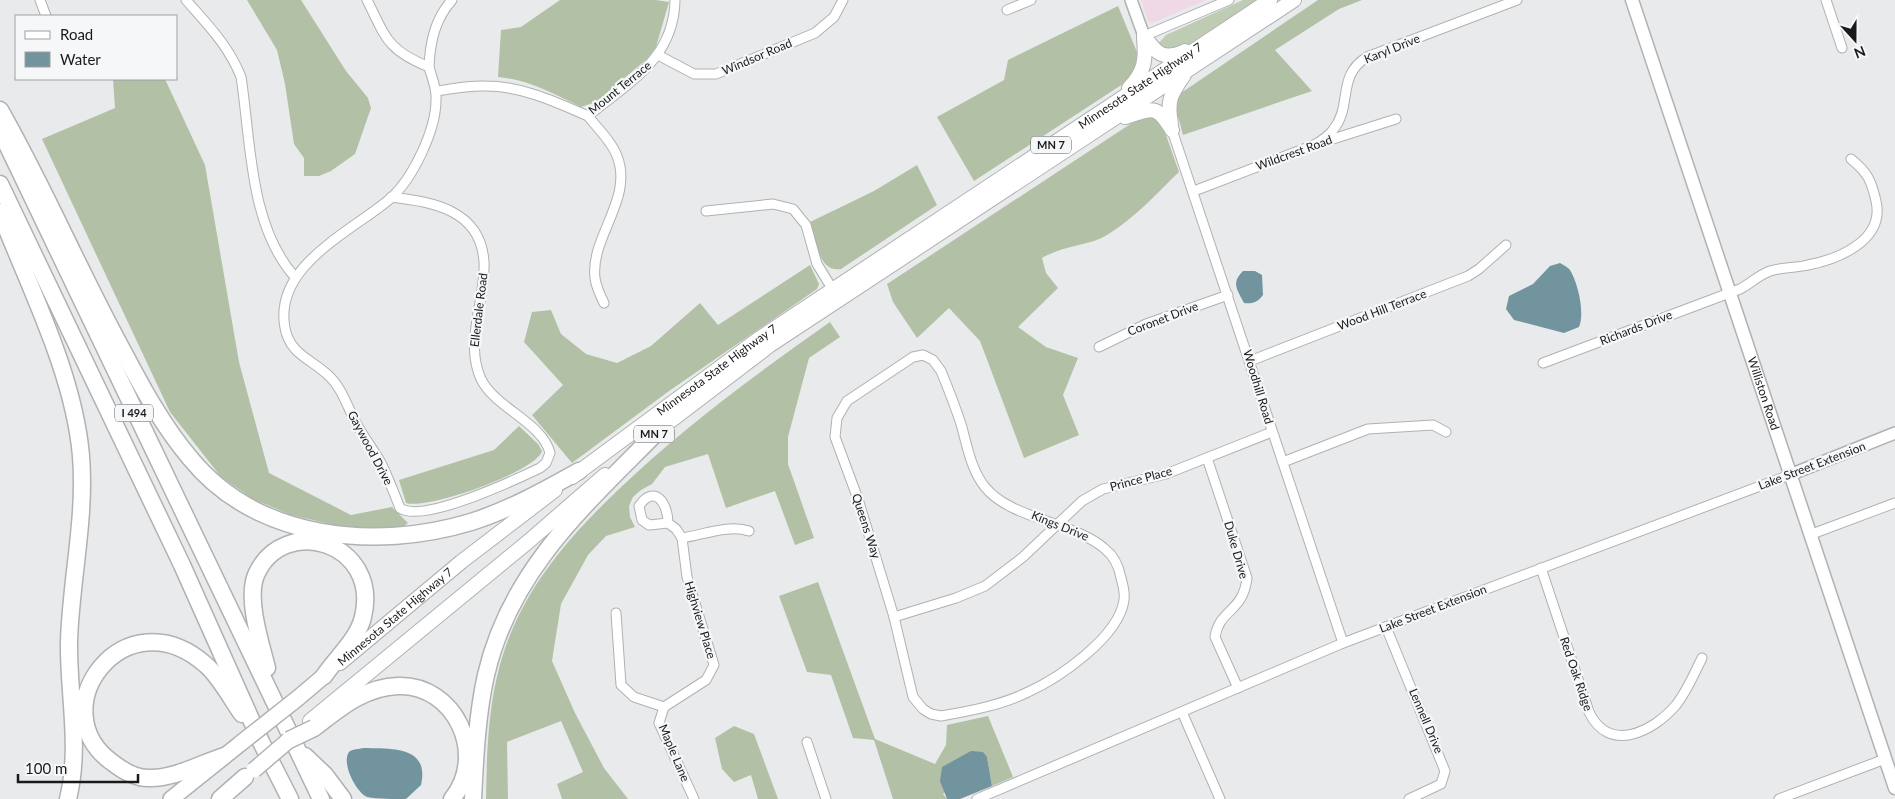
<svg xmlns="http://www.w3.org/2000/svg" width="1895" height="799" font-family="Lato,sans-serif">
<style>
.commercial{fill:#efd9e6}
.green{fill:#bfccb4}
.forest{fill:#b2c1a6}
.water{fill:#72949e}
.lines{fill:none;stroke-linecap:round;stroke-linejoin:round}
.minor-casing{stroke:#b0b1b2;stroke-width:11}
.tertiary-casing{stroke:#b0b1b2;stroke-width:14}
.secondary-casing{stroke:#b0b1b2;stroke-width:15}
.primary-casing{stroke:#b0b1b2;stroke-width:16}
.trunk-casing{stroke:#b0b1b2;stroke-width:18}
.motorway-casing{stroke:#b0b1b2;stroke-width:19}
.minor{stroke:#fff;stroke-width:9}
.tertiary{stroke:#fff;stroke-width:11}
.secondary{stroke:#fff;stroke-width:12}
.primary{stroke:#fff;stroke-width:14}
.trunk{stroke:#fff;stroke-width:15}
.motorway{stroke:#fff;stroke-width:16}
.trunk-bridge-casing{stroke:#b0b1b2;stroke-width:18;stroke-linecap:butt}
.motorway-bridge-casing{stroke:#b0b1b2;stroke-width:19;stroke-linecap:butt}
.trunk-bridge{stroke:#fff;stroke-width:15}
.motorway-bridge{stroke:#fff;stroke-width:16}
.labels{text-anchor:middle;stroke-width:4.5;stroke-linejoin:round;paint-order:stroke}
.shield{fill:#f6f7f9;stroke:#5c5c5e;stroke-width:1}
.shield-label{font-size:11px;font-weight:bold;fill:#1a1a1b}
.street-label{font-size:12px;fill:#1a1a1b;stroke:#f6f7f9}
</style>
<rect width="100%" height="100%" fill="#e9eaec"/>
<path class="commercial" d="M1141,0H1207L1152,23L1148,21Z"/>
<path class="green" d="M1243,0H1256L1182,49L1169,51L1160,47L1159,43L1166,35Z"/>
<g class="forest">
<path d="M247,0H301L346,71L368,98L371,108L355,154L331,171L319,176H304V158L294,144L285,84L277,50Z"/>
<path d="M560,0H656L669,2L656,47L647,59L596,102L581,107C554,94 529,80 498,77L501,30L521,27Z"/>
<path d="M1318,0H1362L1339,9L1275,50L1312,91L1183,135L1175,105L1181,93Z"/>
<path d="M1118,6L1139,57L1138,66L1129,80L974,181L937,117L1004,80L1008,60Z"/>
<path d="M113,79H165L205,165L239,362L269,473L351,515L392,507L408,523L403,527L347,528L291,515L253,499L221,477L170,412L42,139L115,108Z"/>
<path d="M1153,116L1161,121L1179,172C1157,193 1134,219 1107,235C1089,246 1064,245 1042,258L1046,273L1058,288L1018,327L1046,347L1078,358L1063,395L1079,435L1024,458L980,341L949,308L917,338L893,302L887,284L1141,117Z"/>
<path d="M917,165L937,205L841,269C818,273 816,239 810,222L874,191Z"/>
<path d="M810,265L819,284L817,289L669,391L572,463L532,415L563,385L524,342L532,312L551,310L561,334L586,354L617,363L651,346L700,303L718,325Z"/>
<path d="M830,322L840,337L809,358L788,437V464L814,538L795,545L775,491L726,508L708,454L665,467L652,484L641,490L633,497L629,506L630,517L635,527L606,536L588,555L561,604L552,661L575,713L604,768L628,799H562L557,784L583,772L561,721L507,742L508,799H486C487,741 489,682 513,628C536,575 575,531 617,491C682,428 755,375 830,322Z"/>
<path d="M519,426L538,444L542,451C536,472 426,510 406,503L399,480L494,450Z"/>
<path d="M818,582L875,739L935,764L946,745L947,725L988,716L1013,777L992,786L987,757L943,794L947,799H893L874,740L853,738L831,675L807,672L779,596Z"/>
<path d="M734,726L754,734L778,799H758L751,775L734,782L722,769L715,738Z"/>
</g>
<g class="water">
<path d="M1560,263C1563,265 1568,267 1570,270C1578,283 1585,313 1579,327L1564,333L1514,320L1506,309L1509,296L1533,284L1550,266Z"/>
<path d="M1243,271H1255L1262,275L1263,295C1258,302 1253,304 1244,303C1237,289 1231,283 1243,271Z"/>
<path d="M364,748C390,749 430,745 421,785L406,799C395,799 377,799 367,797C356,792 341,763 349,752C352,749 359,749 364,748Z"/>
<path d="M971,751L983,752L987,757L992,786L960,799H947L940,781L942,767Z"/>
</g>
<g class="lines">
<g class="minor-casing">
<g id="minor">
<path d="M40,0L46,16"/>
<path d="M186,0C207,24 229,46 241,77C251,141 249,226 295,277"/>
<path d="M367,0C386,38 387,50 429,67C432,78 437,89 436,100C436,130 413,178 391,198C353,231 273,265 285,328C290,355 312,359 329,376C342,388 347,406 355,421C363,436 373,449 381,463C388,477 394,493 400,508C422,524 517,479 540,468L546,463L550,453C543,423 495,408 481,379C472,359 474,340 477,319C480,301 485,281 484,262C481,210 433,202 391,197"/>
<path d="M1826,0L1842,48"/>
<path d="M1007,10L1031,0"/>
<path d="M1144,36L1229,0"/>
<path d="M658,55L694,74H716L815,33L834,17L843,0"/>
<path d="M429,67C430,42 435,19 452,0"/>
<path d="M436,91C452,89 469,85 486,86C522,86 556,102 588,116C629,82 674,59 675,0"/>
<path d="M588,116C598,129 612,142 617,156C634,199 590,237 595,278C596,287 600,295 604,303"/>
<path d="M1172,130L1343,643"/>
<path d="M1314,145C1321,141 1328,137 1333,130C1353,106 1336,76 1367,57L1517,0"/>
<path d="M1194,191L1314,145L1396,119"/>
<path d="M706,211L773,204L793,209L806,225L817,264L833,290"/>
<path d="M1099,347L1146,324L1228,295"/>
<path d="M923,355L933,360L941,371C948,388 955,406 961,424C967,445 971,470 985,487C1010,519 1075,522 1105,549C1114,556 1119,567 1121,578C1123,585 1125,593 1124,600C1119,637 1059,678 1028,692C1002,705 970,711 941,716L931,714L923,709L913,697L894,617L858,499L835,437L837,418L847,401L913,357Z"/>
<path d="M1250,361L1468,276L1479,269L1506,245"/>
<path d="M1543,363L1740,289C1751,283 1759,275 1770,271C1782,267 1796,268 1808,265C1839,259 1885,240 1876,201C1871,180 1868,173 1851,159"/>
<path d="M1207,458L1247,578C1243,613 1219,609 1215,637L1238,688"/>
<path d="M1283,462L1368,429L1433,425L1446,432"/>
<path d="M668,523C668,504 655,483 639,506L642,520L649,525L668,523L676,529L682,538L687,577L714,665L706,680L664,707L659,723L694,799"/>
<path d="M1812,534L1895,503"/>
<path d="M682,538C703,535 729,524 749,531"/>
<path d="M1541,568L1589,712C1609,754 1653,732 1676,705C1687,691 1694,674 1702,658"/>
<path d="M616,613L621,685L634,697L664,707"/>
<path d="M894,617L956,598L985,586L1023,557L1082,501L1103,489L1166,474L1272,432"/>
<path d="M1386,627L1445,771L1441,784L1409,799"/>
<path d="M1182,712L1220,799"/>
<path d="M807,742L826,799"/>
<path d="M977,799L1343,643L1792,474"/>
<path d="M1779,799L1885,759"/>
</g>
</g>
<g class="tertiary-casing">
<g id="tertiary">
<path d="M1131,0L1144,36"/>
<path d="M1792,474L1895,433"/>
</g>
</g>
<g class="secondary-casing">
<g id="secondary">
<path id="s1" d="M1632,0L1895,788"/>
</g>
</g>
<g class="primary-casing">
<g id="primary">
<path d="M1144,36C1157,54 1163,61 1185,51"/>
<path d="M1129,88C1145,72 1146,59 1144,37"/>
<path d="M1125,117C1152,109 1156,103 1172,130"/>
<path d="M1171,124C1167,101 1170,95 1184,75"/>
<path d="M656,432L770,345L1294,0"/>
<path id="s2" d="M572,477L760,338L1270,0"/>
<path id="s3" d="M340,663L461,562L555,490"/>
<path d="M310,721L529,541L605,475"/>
</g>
</g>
<g class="trunk-casing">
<g id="trunk">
<path d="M298,698L324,676"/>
<path d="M171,799L241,743"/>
</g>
</g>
<g class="motorway-casing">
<g id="motorway">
<path d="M0,110C45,189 80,273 124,353C143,389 163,426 190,458C257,540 375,551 471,522C509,510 545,490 579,471"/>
<path d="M2,134L321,799"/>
<path d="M0,184L182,565L262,744L290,799"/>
<path d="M0,212C30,289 74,374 81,456C86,518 71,579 69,641C68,694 81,746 68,799"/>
<path d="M267,668C261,644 246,599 256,575C283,513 381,542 363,617C358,639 336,658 324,676"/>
<path d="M314,728C339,709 364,687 398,686C455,684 488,755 452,799"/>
<path d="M224,756C199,764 174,779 148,778C136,778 122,770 113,763C38,710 125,593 206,665C219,676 232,700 242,714"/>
<path d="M305,756L325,775L343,799"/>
<path d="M220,799L245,777"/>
<path d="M473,799C475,758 477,715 486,675C511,567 589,502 663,426"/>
</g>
</g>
<use href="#minor" class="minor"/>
<use href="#tertiary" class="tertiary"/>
<use href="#secondary" class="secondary"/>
<use href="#primary" class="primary"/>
<use href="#trunk" class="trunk"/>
<use href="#motorway" class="motorway"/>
<g class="trunk-bridge-casing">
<g id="trunk-bridge">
<path d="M241,743L298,698"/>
<path d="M254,770L289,740"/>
</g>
</g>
<g class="motorway-bridge-casing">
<path id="motorway-bridge" d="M289,740L314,728"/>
</g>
<use href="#trunk-bridge" class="trunk-bridge"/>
<use href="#motorway-bridge" class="motorway-bridge"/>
</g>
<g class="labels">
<g class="shield">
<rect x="1031" y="136.5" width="40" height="17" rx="4"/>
<rect x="115" y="404.5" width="38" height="17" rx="4"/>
<rect x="634" y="425.5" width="40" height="17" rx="4"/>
</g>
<g class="shield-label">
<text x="1051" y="149">MN 7</text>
<text x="134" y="417">I 494</text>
<text x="654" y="438">MN 7</text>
</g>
<g class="street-label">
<text transform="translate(1392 49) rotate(-22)" y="4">Karyl Drive</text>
<text transform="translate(757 57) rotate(-23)" y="4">Windsor Road</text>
<text dy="4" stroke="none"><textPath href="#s2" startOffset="690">Minnesota State Highway 7</textPath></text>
<text transform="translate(620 88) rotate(-39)" y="4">Mount Terrace</text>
<text transform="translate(1294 153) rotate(-20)" y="4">Wildcrest Road</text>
<text transform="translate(479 310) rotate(-83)" y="4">Ellerdale Road</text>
<text transform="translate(1382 310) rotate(-21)" y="4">Wood Hill Terrace</text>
<text transform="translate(1163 319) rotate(-21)" y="4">Coronet Drive</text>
<text transform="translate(1636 328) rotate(-21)" y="4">Richards Drive</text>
<text dy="4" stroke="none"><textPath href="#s2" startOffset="180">Minnesota State Highway 7</textPath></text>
<text transform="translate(1258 387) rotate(73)" y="4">Woodhill Road</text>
<text dy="4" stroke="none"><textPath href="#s1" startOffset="415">Williston Road</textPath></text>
<text transform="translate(370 448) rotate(62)" y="4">Gaywood Drive</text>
<text transform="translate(1812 466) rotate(-21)" y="4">Lake Street Extension</text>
<text transform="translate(1141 479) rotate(-15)" y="4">Prince Place</text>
<text transform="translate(866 526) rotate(72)" y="4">Queens Way</text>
<text transform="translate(1060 526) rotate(22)" y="4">Kings Drive</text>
<text transform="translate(1236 550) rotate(74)" y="4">Duke Drive</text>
<text transform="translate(1433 609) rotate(-21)" y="4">Lake Street Extension</text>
<text dy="4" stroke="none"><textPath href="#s3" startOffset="72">Minnesota State Highway 7</textPath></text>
<text transform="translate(700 620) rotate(73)" y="4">Highview Place</text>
<text transform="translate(1576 674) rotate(71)" y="4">Red Oak Ridge</text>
<text transform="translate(1426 721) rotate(67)" y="4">Lennell Drive</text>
<text transform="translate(674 753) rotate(67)" y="4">Maple Lane</text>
</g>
</g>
<rect x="15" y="15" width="162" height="65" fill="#f6f7f9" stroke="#9e9fa0"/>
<rect x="25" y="31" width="25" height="8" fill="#ffffff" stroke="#9e9fa0"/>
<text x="60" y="40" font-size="15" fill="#1a1a1b">Road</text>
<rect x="25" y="52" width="25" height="15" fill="#72949e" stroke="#9e9fa0"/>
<text x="60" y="65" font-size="15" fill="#1a1a1b">Water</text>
<g transform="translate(1855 40) rotate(159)" stroke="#f6f7f9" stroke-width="4" paint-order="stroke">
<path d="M0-4L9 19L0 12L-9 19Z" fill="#1a1a1b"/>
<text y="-8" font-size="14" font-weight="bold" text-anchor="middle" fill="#1a1a1b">N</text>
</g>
<path d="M18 774v8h120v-8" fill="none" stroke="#1a1a1b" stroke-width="2.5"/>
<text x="25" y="774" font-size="15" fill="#1a1a1b" stroke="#f6f7f9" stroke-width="4" paint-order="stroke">100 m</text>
</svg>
